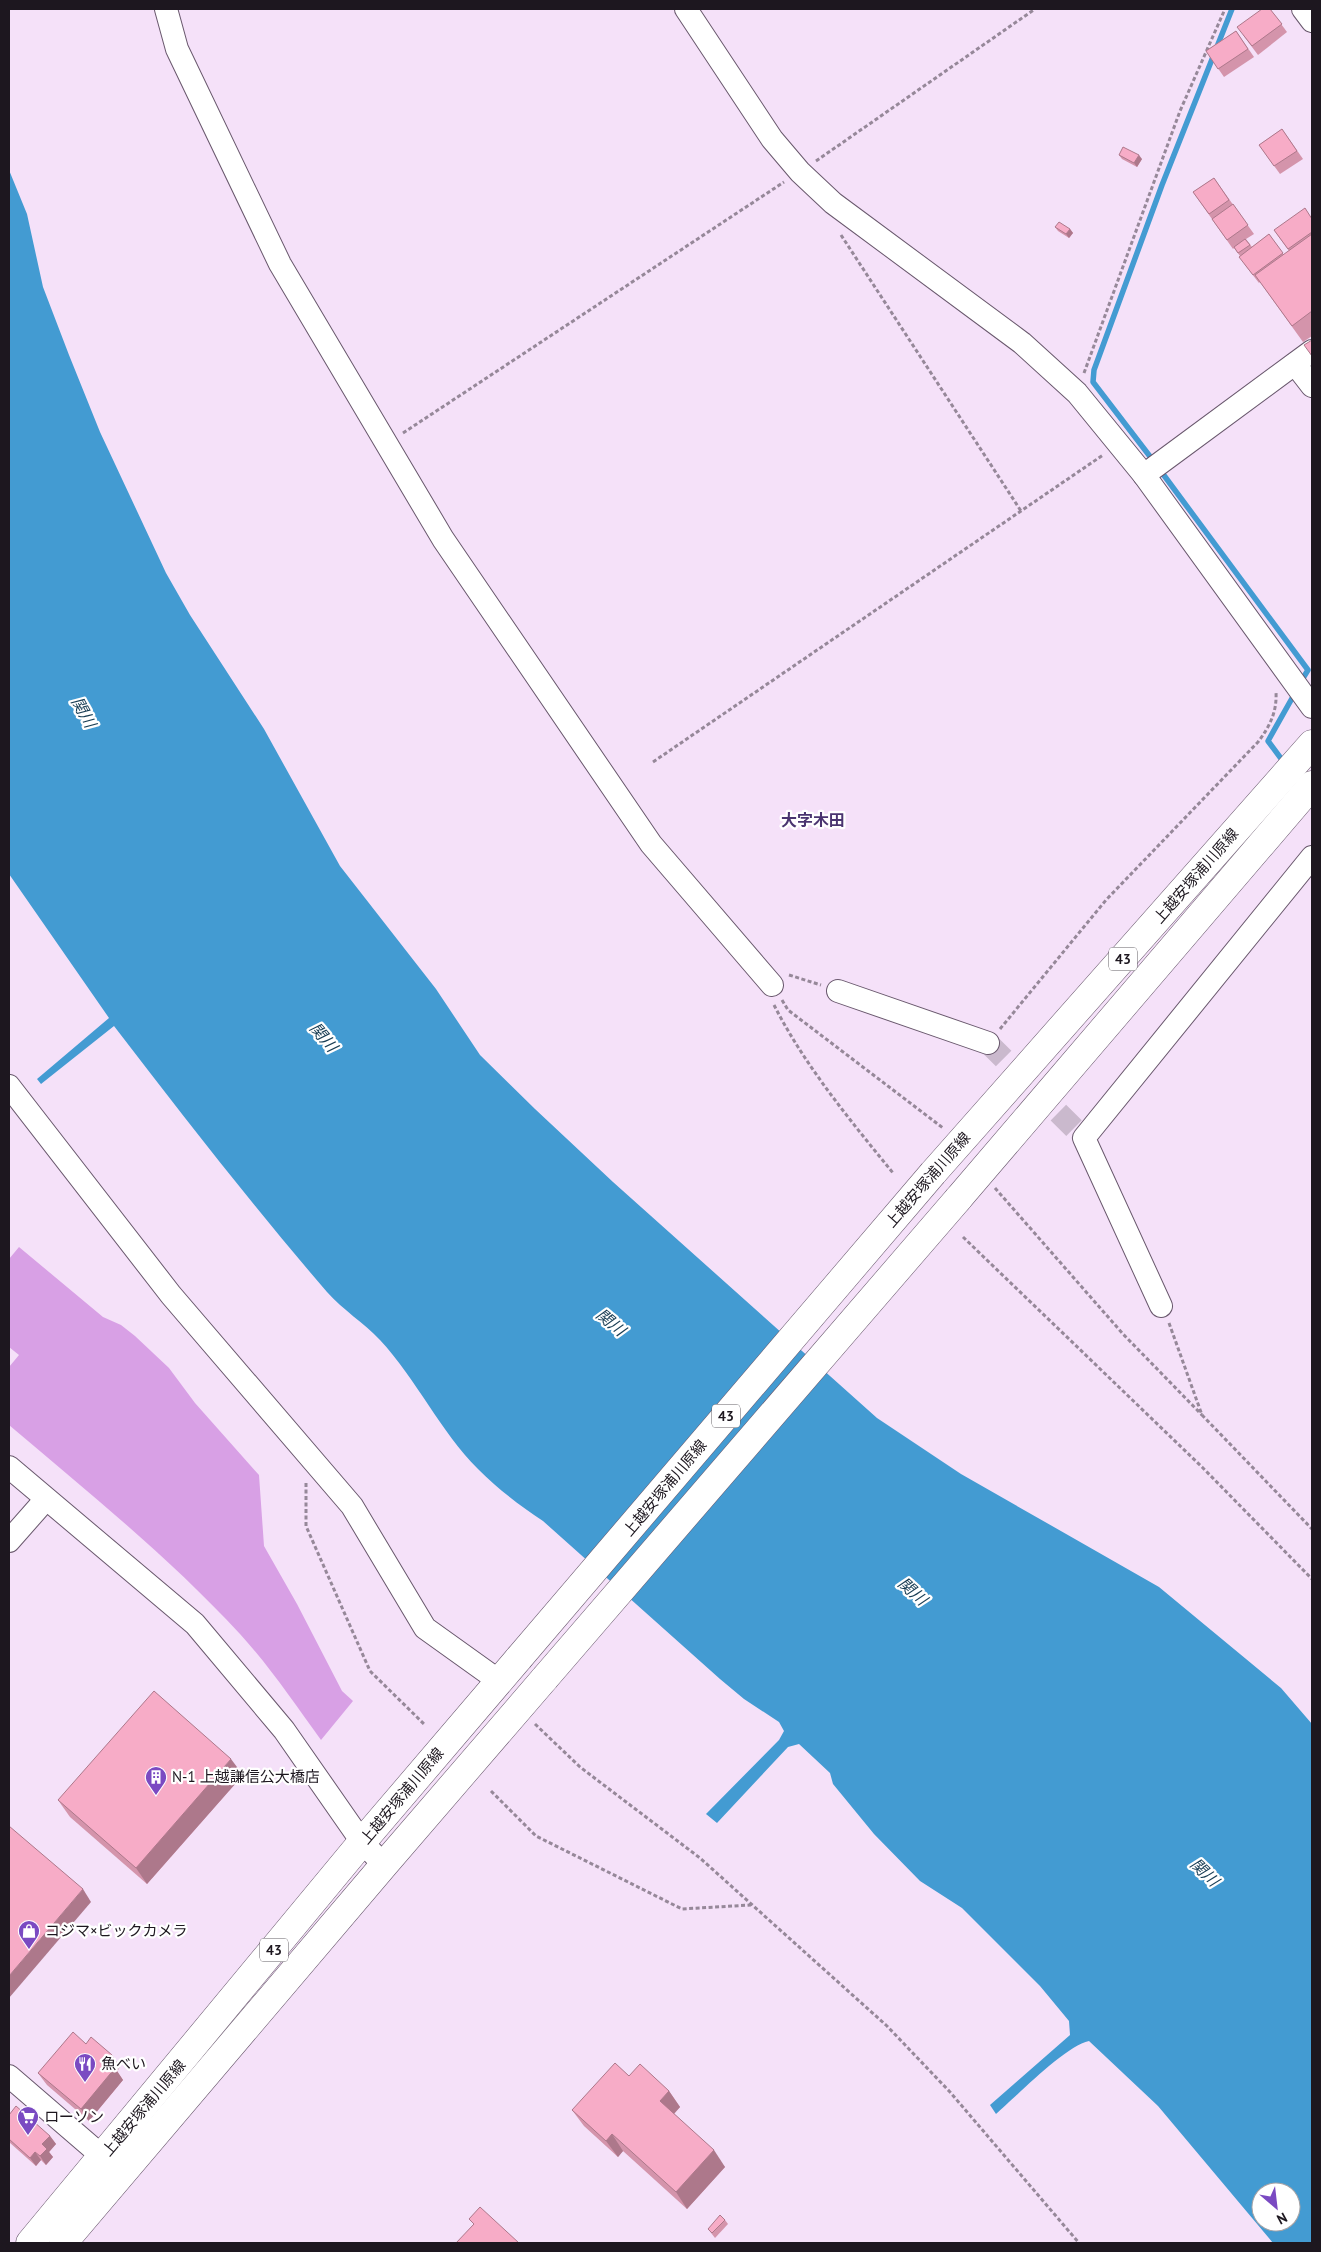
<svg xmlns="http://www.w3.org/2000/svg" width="1321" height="2252" font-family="'PT Sans','Noto Sans JP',sans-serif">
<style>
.green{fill:#d8a0e5}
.water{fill:#439bd2;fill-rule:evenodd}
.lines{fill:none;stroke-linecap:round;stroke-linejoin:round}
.stream{stroke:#439bd2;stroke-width:5.5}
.minor-tunnel{stroke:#cab9cd;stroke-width:22;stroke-dasharray:22 11;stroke-linecap:butt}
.minor-casing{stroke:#69586d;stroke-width:24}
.major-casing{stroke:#69586d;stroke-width:29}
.path{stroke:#968899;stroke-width:3;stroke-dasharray:4 2.5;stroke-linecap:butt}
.minor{stroke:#fff;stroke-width:22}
.major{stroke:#fff;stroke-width:28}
.major-bridge-casing{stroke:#69586d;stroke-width:29;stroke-linecap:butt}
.major-bridge{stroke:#fff;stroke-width:28}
.wall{fill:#d494ab}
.shaded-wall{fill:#ad788b}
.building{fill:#f7acc7;stroke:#ad788b}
.labels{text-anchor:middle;stroke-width:4.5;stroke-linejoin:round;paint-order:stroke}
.shield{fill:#fff;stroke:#615d62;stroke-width:1}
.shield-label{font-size:14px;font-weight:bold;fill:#1d171f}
.street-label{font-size:15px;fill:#1d171f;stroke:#fff}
.poi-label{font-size:15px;fill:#1d171f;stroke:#fff;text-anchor:start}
.water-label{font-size:16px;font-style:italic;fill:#173c53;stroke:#fff}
.neighbourhood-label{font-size:16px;font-weight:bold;fill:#4a3470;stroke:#fff}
</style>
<rect width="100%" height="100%" fill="#f5e1f9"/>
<path class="green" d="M19,1247L103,1317L121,1325L135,1336L169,1368L195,1403L259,1475L264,1546L297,1604L342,1691L353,1701L321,1740C295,1704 270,1667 240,1634C170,1558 88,1492 9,1425V1367L19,1355L9,1347V1259Z"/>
<path class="water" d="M9,170L27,214L43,287L69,355L100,432L166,573L190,615L264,729L340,866L436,989L480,1055L535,1109L613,1182L877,1418L961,1474L1159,1587L1281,1688L1312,1724V2243H1273L1158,2106L1089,2041C1065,2046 1017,2096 996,2114L990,2105L1070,2035L1069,2021L1040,1986L962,1908L920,1881L874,1834L833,1784L830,1773L799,1744L788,1747L717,1823L706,1814L779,1740L784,1731L779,1722L744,1699L720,1679L543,1521C520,1506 498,1489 478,1469C440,1431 417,1380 380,1340C364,1323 343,1310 327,1292C253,1206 183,1116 114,1026L41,1084L37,1079L109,1018L9,874ZM1261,2192H1291V2222H1261Z"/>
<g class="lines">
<g class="stream">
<path d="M1155,463L1093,382L1094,370L1162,185L1232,9"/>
<path d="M1160,470L1308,670L1300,683"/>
<path d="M1285,764L1268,741L1295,693"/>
</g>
<path class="minor-tunnel" d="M988,1043L1084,1138"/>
<g class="minor-casing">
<g id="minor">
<path d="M166,9L177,49L280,264L443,539L651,844L772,985"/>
<path d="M686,9L772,139L800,172L833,203L1022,343L1077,393L1144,475L1312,707"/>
<path d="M1303,9L1312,21"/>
<path d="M1295,364L1312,386"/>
<path d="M1144,475L1312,351"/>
<path d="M838,991L988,1043"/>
<path d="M9,1086L171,1295L352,1506L425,1628L499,1681"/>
<path d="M1161,1306L1084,1138L1312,857"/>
<path d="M9,1467L195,1624L284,1730L362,1842L384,1865"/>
<path d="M9,1541L46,1499"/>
<path d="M9,2076L103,2157"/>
</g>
</g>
<g class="major-casing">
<g id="major">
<path d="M933,1173L1312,744"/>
<path d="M958,1199L1312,785"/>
<path d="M30,2243L362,1842L519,1658"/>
<path d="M63,2243L384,1865L545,1678"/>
</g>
</g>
<g class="path">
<path d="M816,161L1035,9"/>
<path d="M841,235L1021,511"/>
<path d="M1084,373L1180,111L1225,9"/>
<path d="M403,433L784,182"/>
<path d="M653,762L1103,455"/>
<path d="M789,975L821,985"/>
<path d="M782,1000L788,1010L943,1128"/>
<path d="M774,1005C805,1066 850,1120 893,1173"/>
<path d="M1000,1029L1106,900L1258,742C1270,726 1277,712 1276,692"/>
<path d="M995,1188L1123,1334L1202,1415"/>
<path d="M963,1237L1202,1467L1312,1579"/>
<path d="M1169,1323L1202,1415L1312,1529"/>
<path d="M306,1483V1526L370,1671L425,1725"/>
<path d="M535,1724L580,1767L700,1858L887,2026L950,2092L1079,2243"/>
<path d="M491,1791L536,1836L682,1909L751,1905"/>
</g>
<use href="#minor" class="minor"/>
<use href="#major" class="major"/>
<g class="major-bridge-casing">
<g id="major-bridge">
<path d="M519,1658L933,1173"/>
<path d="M545,1678L958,1199"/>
</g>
</g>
<use href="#major-bridge" class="major-bridge"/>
</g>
<g class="wall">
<path d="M1270,9L1287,32L1258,55L1243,35Z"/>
<path d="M1236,31L1254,57L1224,77L1206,51Z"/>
<path d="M1282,129L1303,159L1280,174L1259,145Z"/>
<path d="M1119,155L1142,159L1137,167L1122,159Z"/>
<path d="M1214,178L1254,234L1246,239L1252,247L1269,234L1284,255L1289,251L1274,230L1312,219V336L1303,342L1260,282L1259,283L1245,265L1240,256L1234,248L1233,249L1193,192Z"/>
<path d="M1055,227L1070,229L1073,233L1069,238L1058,231Z"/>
<path d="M243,1775L147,1884L70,1817L58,1800Z"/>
<path d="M86,2044L120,2067L117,2071L123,2080L89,2121L47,2085L38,2073Z"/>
<path d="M629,2076L669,2091L680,2107L674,2114L725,2167L687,2209L623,2151L618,2157L584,2126L572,2110Z"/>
<path d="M9,2115L50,2136L56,2144L49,2152L53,2157L46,2165L41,2160L36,2166L9,2142Z"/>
<path d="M725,2220L728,2224L715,2238L708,2229Z"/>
</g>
<g class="shaded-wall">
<path d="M1139,155L1142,159L1137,167L1134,163Z"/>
<path d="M1070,229L1073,233L1069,238L1066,234Z"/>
<path d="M231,1759L243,1775L147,1884L136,1868Z"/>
<path d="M83,1889L91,1902L9,1998V1976Z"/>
<path d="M112,2055L120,2067L117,2071L123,2080L89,2121L81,2109L106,2061Z"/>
<path d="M669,2091L680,2107L671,2117L660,2101Z"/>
<path d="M612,2134L623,2151L618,2157L606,2141Z"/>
<path d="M50,2136L56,2144L49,2152L53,2157L46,2165L40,2156L42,2144Z"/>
<path d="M714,2150L725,2167L687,2209L676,2192Z"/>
<path d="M35,2152L41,2160L36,2166L30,2158Z"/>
</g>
<g class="building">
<path d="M1262,9H1270L1282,24L1252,46L1237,27Z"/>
<path d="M1236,31L1248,49L1218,69L1206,51Z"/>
<path d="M1282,129L1297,151L1274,166L1259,145Z"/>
<path d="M1123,147L1139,155L1134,163L1119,155Z"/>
<path d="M1214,178L1229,200L1209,214L1193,192Z"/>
<path d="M1233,204L1248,225L1227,240L1212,219Z"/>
<path d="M1305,208L1312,219V232L1288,249L1274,230Z"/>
<path d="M1059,222L1070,229L1066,234L1055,227Z"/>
<path d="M1269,234L1283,253L1253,275L1239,257Z"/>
<path d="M1312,234V311L1292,326L1255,275Z"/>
<path d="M1245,239L1250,245L1238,253L1234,247Z"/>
<path d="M1312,340V356L1304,345Z"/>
<path d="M154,1691L231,1759L136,1868L58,1800Z"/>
<path d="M9,1826L83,1889L9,1976Z"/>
<path d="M73,2032L86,2044L91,2037L112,2055L106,2061L115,2068L81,2109L38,2073Z"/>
<path d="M615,2063L629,2076L640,2064L669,2091L660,2101L714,2150L676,2192L612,2134L606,2141L572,2110Z"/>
<path d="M16,2106L50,2136L42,2144L47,2149L40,2156L35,2152L30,2158L9,2139V2115Z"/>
<path d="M480,2207L519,2243H456L474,2224L469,2219Z"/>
<path d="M720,2215L725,2220L712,2233L708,2229Z"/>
</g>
<defs>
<g id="building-pin" transform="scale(1.125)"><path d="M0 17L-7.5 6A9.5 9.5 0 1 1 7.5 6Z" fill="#7a4ac2" stroke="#fff"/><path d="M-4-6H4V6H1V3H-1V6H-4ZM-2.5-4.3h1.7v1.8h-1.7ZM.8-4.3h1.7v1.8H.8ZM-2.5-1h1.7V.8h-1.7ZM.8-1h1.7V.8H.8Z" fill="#fff"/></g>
<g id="shop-pin" transform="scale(1.125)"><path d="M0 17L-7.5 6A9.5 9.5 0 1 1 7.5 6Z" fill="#7a4ac2" stroke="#fff"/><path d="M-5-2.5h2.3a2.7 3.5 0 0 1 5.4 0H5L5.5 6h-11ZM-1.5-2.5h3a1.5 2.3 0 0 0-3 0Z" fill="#fff"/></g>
<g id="restaurant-pin" transform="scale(1.125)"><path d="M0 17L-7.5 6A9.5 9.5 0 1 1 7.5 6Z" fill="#7a4ac2" stroke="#fff"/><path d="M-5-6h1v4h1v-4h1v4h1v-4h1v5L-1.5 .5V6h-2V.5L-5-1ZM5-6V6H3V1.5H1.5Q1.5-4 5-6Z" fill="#fff"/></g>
<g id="supermarket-pin" transform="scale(1.125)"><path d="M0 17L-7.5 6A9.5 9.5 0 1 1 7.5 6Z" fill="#7a4ac2" stroke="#fff"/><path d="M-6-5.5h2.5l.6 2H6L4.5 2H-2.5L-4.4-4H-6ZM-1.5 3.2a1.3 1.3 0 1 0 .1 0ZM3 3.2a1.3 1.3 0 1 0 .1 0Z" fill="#fff"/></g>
</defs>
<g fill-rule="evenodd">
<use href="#building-pin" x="156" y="1777"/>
<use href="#shop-pin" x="29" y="1931"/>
<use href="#restaurant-pin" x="85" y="2064"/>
<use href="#supermarket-pin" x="28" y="2117"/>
</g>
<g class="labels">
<g class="shield">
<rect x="1109" y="947.5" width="28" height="23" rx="4"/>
<rect x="712" y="1404.5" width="28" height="23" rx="4"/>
<rect x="260" y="1938.5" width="28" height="23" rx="4"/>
</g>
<g class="shield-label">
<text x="1123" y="964">43</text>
<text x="726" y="1421">43</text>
<text x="274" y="1955">43</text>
</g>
<g class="street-label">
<text transform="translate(1196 876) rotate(-49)" y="5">上越安塚浦川原線</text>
<text transform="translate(928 1180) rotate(-49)" y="5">上越安塚浦川原線</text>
<text transform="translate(665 1488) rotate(-50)" y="5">上越安塚浦川原線</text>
<text transform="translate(402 1796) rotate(-50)" y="5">上越安塚浦川原線</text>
<text transform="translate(144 2108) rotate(-50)" y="5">上越安塚浦川原線</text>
</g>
<g class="poi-label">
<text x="172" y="1782">N-1 上越謙信公大橋店</text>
<text x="45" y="1936">コジマ×ビックカメラ</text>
<text x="101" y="2069">魚べい</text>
<text x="44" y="2122">ローソン</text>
</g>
<g class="water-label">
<text transform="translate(84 712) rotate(61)" y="6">関川</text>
<text transform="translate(324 1037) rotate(50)" y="6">関川</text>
<text transform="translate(611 1322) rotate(40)" y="6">関川</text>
<text transform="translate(913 1591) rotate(42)" y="6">関川</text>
<text transform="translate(1205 1872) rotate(44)" y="6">関川</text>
</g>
<g class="neighbourhood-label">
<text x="813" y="826">大字木田</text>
</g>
</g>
<rect width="1321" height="2252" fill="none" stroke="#1d171f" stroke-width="20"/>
<g transform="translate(1276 2207) rotate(152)"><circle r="24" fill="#ffffff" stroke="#a5a2a5"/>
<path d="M0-4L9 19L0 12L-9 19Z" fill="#7a4ac2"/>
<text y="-8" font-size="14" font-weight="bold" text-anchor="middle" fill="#1d171f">N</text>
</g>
</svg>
